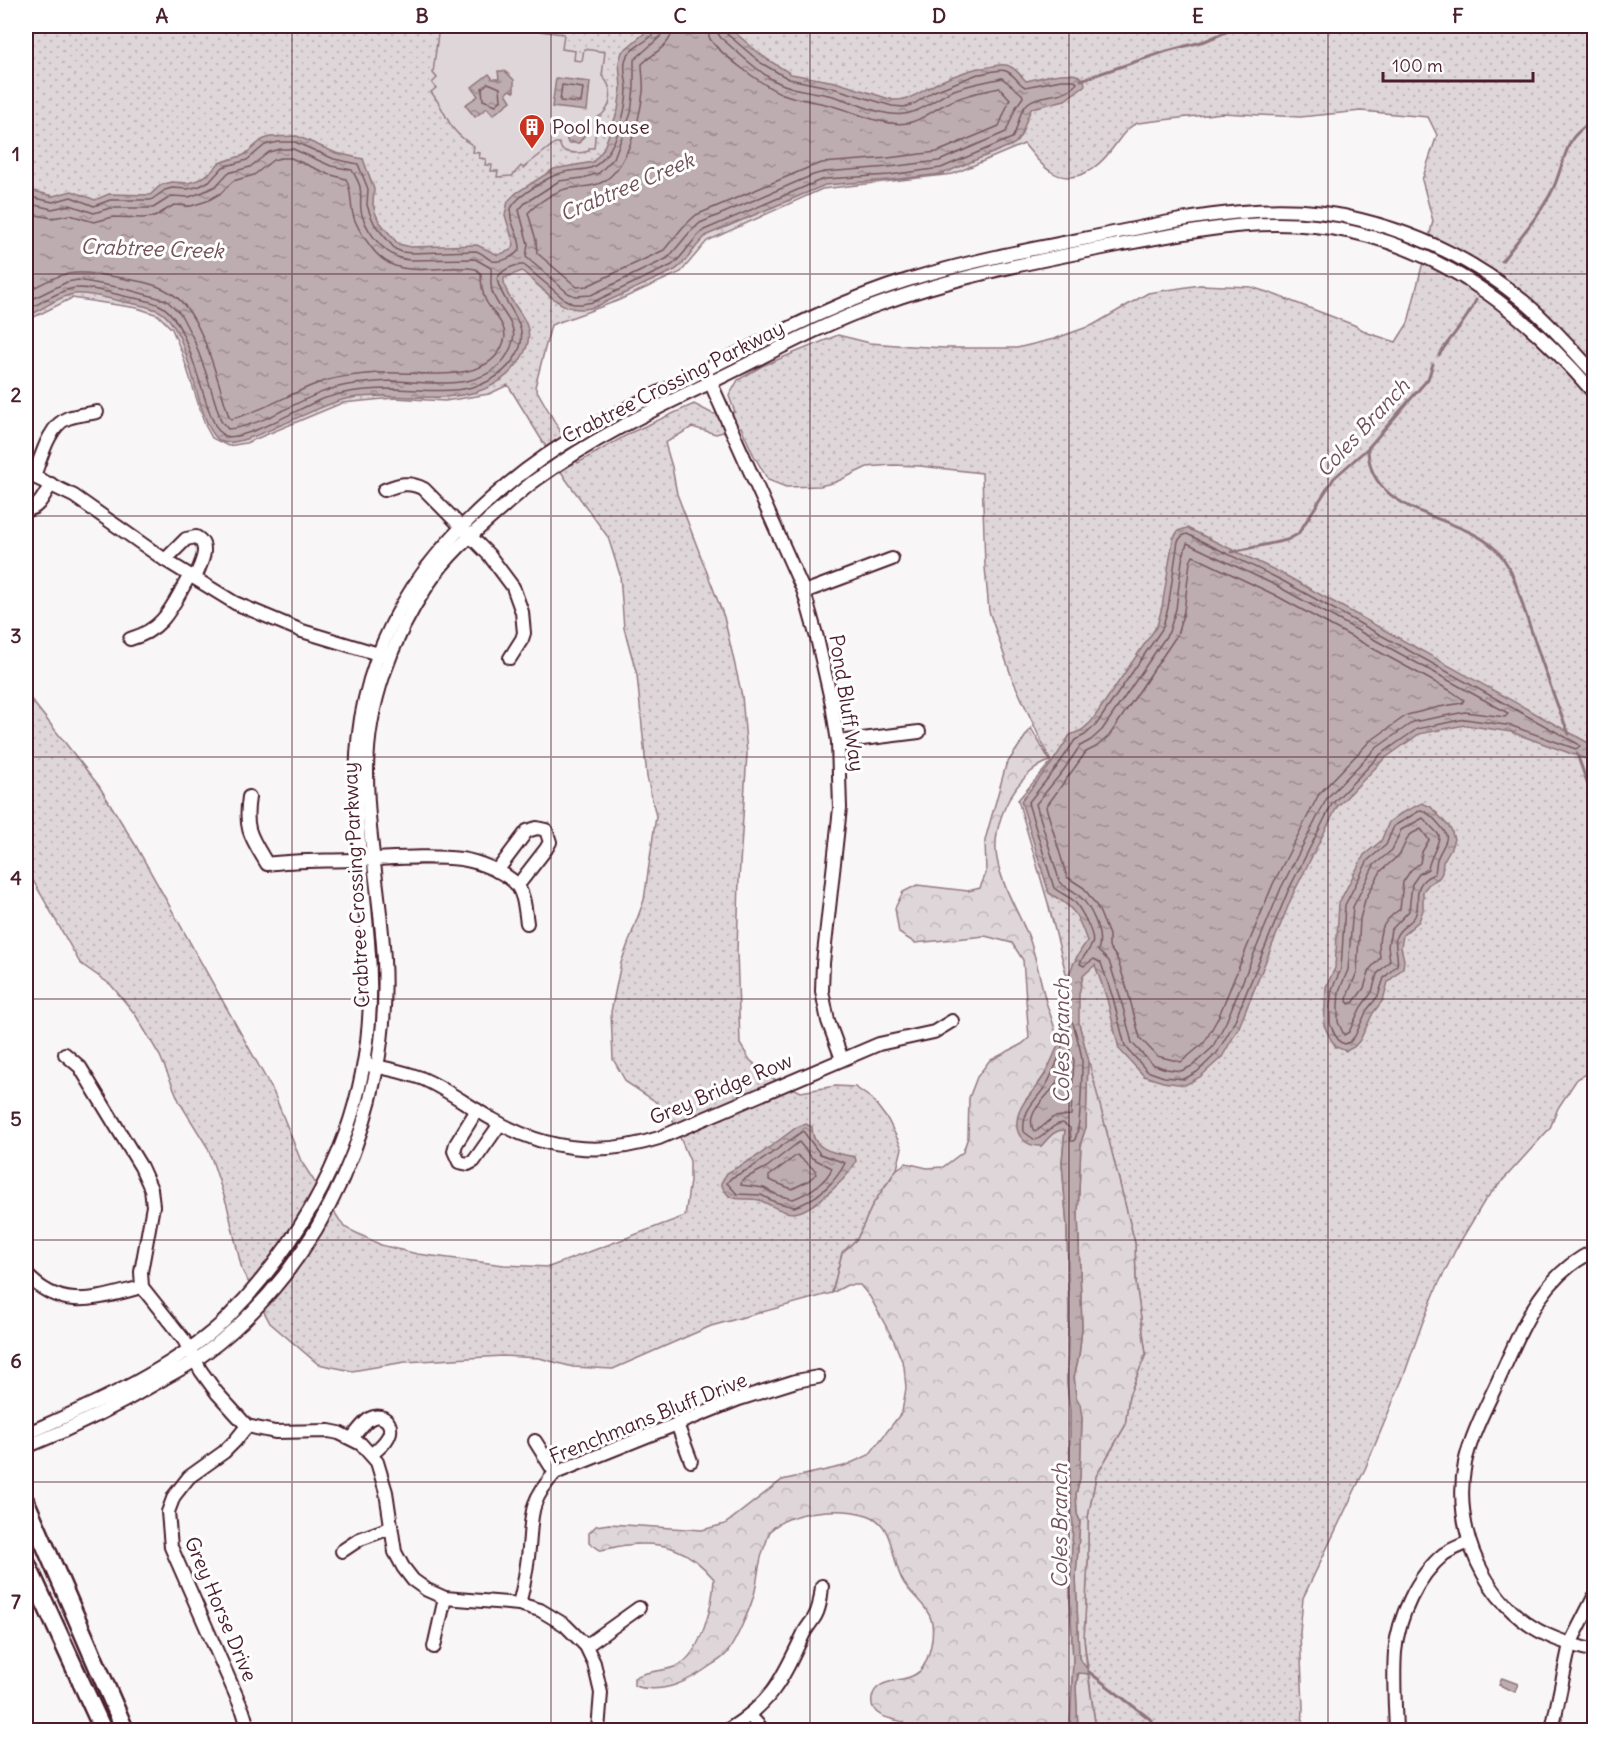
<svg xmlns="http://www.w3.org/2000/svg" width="1620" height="1756" font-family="Delius,sans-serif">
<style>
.grass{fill:url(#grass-dots);stroke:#947a82;stroke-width:1.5;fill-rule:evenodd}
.forest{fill:url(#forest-crowns);stroke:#947a82;stroke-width:1.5}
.park{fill:#ded6d9;stroke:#947a82;stroke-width:1.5}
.water{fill:url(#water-ripples);stroke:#8f747b;stroke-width:1.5}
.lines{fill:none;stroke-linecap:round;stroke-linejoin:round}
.shore{stroke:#785860;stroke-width:1.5}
.stream{stroke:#8f747b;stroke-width:3}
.minor-casing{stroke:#4a1f2b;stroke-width:16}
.major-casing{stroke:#4a1f2b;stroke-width:21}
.minor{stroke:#fff;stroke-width:12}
.major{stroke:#fff;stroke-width:16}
.grid{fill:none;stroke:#4a1f2b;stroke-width:1.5;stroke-opacity:0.55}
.labels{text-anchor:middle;stroke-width:6;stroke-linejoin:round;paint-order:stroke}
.poi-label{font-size:20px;fill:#4a1f2b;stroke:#fff;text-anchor:start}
.street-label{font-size:20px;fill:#4a1f2b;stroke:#fff}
.water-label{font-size:21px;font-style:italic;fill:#72515a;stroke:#fff}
.neatline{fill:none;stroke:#4a1f2b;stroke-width:2}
.grid-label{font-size:20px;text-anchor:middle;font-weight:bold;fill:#4a1f2b}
</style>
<defs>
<pattern id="grass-dots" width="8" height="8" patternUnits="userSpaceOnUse" patternTransform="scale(1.5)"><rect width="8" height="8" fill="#ded6d9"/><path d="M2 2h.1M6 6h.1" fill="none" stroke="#c0b7ba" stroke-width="1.8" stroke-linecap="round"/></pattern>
<pattern id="forest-crowns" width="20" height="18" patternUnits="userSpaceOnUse" patternTransform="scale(1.5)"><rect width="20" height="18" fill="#ded6d9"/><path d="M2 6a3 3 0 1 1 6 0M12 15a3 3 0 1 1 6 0" fill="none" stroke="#c0b7ba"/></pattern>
<pattern id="water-ripples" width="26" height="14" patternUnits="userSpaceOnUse" patternTransform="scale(1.5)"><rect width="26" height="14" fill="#bdadb0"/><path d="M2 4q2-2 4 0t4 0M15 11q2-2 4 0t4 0" fill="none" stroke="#9c8c8f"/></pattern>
</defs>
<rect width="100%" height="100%" fill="#f8f6f7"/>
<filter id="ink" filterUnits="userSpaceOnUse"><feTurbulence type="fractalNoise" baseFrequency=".0167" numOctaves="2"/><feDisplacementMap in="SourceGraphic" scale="12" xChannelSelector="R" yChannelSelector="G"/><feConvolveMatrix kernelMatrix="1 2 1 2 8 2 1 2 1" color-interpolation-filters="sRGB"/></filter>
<g filter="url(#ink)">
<path class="grass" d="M26,26H1594V1070L1577,1079L1558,1108L1550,1128L1485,1200L1457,1247L1437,1287L1422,1324L1404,1375L1365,1469L1303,1598L1300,1633L1303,1708L1302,1730H1096L1084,1639L1088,1560V1517L1096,1476L1125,1426L1129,1395L1146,1354L1136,1283L1135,1243L1048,903L1018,800L1051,762L1012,678L989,611L985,567L982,473L920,466L892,465L867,467L836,482L820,486L786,487L768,480L753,454L741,427L716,434L692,427L665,443L672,467L677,494L724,617L742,696L747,753L739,880L737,951L740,1044L750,1060L768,1076L801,1092L835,1086L855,1087L872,1099L888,1120L902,1148L897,1169L873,1204L857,1239L842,1253L832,1293L711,1326L613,1369L573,1367L539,1358L502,1356L405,1362L352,1371L318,1364L270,1323L242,1270L227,1205L208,1148L180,1103L160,1056L135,1014L111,985L80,963L26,868V693L99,786L136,846L273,1091L301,1161L344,1227L381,1245L417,1254L504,1265L549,1267L685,1216L690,1181V1161L670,1114L652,1099L626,1082L613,1059L611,1012L621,963L644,900L656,816L647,777L637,675L624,628L620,575L608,537L565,478L508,385L489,394L445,401L394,398L342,403L246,443L228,446L212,438L205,425L182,353L172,329L158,315L137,308L72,298L26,321ZM1361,111L1428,117L1437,135L1422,180L1433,221L1408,323L1396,342L1368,333L1354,325L1270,293L1251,287L1200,285L1148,293L1093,325L1054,339L1017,348H944L910,346L870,343L838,335L762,366L738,380L729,396L735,412L713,414L694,404L632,432L578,463L535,387L551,325L617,301L681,272L707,241L822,189L953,174L1024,144C1032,153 1040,165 1050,171C1074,187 1098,168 1112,149C1120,139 1126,127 1138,123L1222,113L1300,117Z"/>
<g class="forest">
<path d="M1031,728L1050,761C1016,772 990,824 997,859C1002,886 1017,910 1028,935C1036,956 1040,980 1046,1002C1050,1014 1056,1029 1058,1042C1059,1058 1035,1089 1025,1101L1041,1146C1048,1138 1054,1130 1065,1129L1062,1162L1067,1227L1069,1314L1067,1382L1070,1411V1485L1073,1525L1070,1593L1073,1661L1070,1730H908L904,1722C890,1719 869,1716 872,1698C876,1674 912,1686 923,1667C930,1655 934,1637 932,1623C929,1607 913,1597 904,1583C890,1562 896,1524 867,1515C841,1507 791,1510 771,1530C769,1533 767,1539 766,1543C758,1561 759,1572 755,1591C752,1605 736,1641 727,1653C724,1657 718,1661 713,1664C689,1681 664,1695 634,1686V1678C647,1669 664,1673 679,1665C702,1652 713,1603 714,1579C689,1549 665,1541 627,1545C618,1546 609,1549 600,1550L589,1542V1533L596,1526L609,1524L702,1530L725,1524L782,1480L844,1466L869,1455L902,1412L906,1388L904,1366L894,1341L870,1297L860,1285H847L832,1293L842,1253L857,1239L873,1204L897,1169L906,1163L927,1168L943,1167L963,1152L968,1137L969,1098L977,1077L989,1061L1022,1044L1029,1038L1023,960L1012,943L985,936L915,943L899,933L895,908L903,892L917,885L968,891L980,888L986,873L985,840L1006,765Z"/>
<path d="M1088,1058L1135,1243L1136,1283L1146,1354L1129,1395L1125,1426L1096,1476L1088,1517V1560L1084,1639L1087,1668L1079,1661V1658L1076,1576L1080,1521L1077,1514L1076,1494L1080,1478L1082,1418L1076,1397L1074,1373L1079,1356L1082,1328L1078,1215L1081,1142L1086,1127Z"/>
<path d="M1079,1672L1088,1674L1096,1730H1078L1076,1687Z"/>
</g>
<path class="park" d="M439,26H497L564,34L562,49L575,51L574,60L582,61L584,49L605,52L602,76C615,89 613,109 597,118L594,148H589V151C579,154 571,154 562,150L559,143H555L523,168L521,166L512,176L497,177L498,171H491L492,165H485L486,159L479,158L480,153L473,152L474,146C445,129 450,116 431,92L436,88L432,83L437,78L433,73Z"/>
<g class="water">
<path d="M653,26H727L765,58L791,74L835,82L893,100C911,101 921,91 937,83C950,77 964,72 978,68C989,69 1002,61 1011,67C1017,70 1021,76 1026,81C1040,78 1084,64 1085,85L1065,100L1032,108C1025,118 1024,137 1014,144L942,174L890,180L825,185L818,188L707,235C694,246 688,262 675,270L595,307C561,317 546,290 522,271L504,278C502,306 547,320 520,360C481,418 404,388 346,399C318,404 245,448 223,442C195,433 194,330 159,311C148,306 135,304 124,302C111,299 87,292 74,294C58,297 40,310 26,318V189L53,196L72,191L95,200L109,194L150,195L161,185L172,182L188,183L198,180L212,171L219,163L244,155L262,140L270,137L297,136L336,153L363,159L374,189L373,204L375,212L379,221L398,244L411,247L477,245L498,255L511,250L514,245L505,215L508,201L516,193L554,169L593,162L603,150L618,110L621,88L619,62L622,52Z"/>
<path d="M498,71H505L514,80V92L510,90L506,93L511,101L493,115L487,108L475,117L465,105L478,96L472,87L489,74L493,79H499Z"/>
<path d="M556,78L590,82L587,111L552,107Z"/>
<path d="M562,127H574L577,129L585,127L587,132L579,143H568L565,134L562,132Z"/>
<path d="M1187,528L1283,574L1594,746V762L1511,732L1465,725L1419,734L1384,759L1337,807L1293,894L1239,1027L1222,1057L1200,1077L1185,1085L1163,1082L1144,1076L1119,1049L1107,999L1095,965L1083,976L1079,994V1024L1088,1058L1086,1127L1081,1142L1078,1215L1082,1328L1079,1356L1074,1378L1076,1397L1080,1404L1082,1418L1080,1478L1076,1494L1077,1514L1080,1521L1076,1576L1079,1658L1091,1674L1078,1673L1076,1687L1078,1730H1070L1073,1661L1070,1593L1073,1525L1070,1485V1411L1067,1382L1069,1314L1067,1227L1062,1162L1065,1130C1054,1129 1048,1139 1041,1146C1027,1147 1015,1136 1017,1121C1019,1100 1040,1088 1047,1070C1051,1062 1055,1053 1058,1045C1064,1023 1062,999 1068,977C1073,963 1079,952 1087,941C1077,913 1075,908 1049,893L1021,801L1052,763L1070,735L1082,730L1091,722L1157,626L1162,607L1173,539L1178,531Z"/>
<path d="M1422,803L1431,807L1451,829L1454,839L1451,848L1443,862L1442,873L1439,878L1429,884L1423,891V910L1419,921L1403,935L1401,947L1404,960L1403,968L1388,982L1383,1000L1373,1013L1360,1040L1354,1047L1346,1051L1336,1047L1330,1038L1324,1025L1326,987L1335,968L1339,903L1364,855L1381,841L1389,822L1400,814Z"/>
<path d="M806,1124L812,1127C812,1152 837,1153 855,1157L856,1161C849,1177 812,1212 793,1213C781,1213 770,1204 759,1200C742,1196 729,1206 721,1183L727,1173L759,1155L797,1127Z"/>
<path d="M1502,1678L1518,1684L1515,1692L1499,1685Z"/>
</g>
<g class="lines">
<g class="shore">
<path d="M664,26L660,37L634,60V88L631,113L614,158L599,173L583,178L559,181L525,203L519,210L528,244L526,257L568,293L575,296L591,295L668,258L689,233L700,223L813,175L824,172L889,167L939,161L1006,132L1016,107L1023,97L1022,94L1002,78C985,82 970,84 954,90C937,97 922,112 904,114C881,117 855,102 833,96C813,91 794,91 775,81C755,70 739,53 721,38L717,32L716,26"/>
<path d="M673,26C672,46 654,52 642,64C642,73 644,83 643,92C640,118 627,174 598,184C589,187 581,187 571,188C558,189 537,203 528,213L536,240L537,253L577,287L587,286L664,250L683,227L696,215L810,167L822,163L888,158L937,152L999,126L1010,99L1000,88C979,92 959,96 940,107C929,113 920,121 907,123C885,127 857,113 836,107C819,101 800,101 783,94C766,88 719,53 710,39C708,34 708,30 707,26"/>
<path d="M488,83L500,88L501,100L496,105L483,100L482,88Z"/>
<path d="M562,85L583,88L581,103L560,101Z"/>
<path d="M26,196L53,202L71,197L94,206L110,200H151L165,190L172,188L188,189L200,186L211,180L223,167L247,160L265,145L279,142H295L334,159L358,164L368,189L367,205L370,214L375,225L395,249L402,252L411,253L476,251C483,253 487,259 493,261C502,263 515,256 520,249C521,236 508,223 511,209C514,198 547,178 558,174C579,166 591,176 606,155C619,138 626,110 627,90C627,79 622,68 626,58C632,44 655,41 657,26"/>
<path d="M26,203L52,209L70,205L94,213L110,208H153L172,196L189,197L203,192L216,186L228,173L250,167L269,152L280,149H293L331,166L352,170C355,176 359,182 360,187C362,197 359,206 362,215C369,236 388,259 410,260L475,259L491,268C492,277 489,285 493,294C500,313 521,325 511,347C492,394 431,382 393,381C381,381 368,383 356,384C309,388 272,425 228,429L221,421L206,373L194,340L180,313L166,300L122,288L78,280L67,282L26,302"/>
<path d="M26,213L52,218L70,215L94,222L113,217L142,218L154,217L174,205L191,206L207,201L221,193L233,181L254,175L273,160L281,158H291L328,174L346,179C354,195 348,207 356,223C360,232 365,239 371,247C399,285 437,262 476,269L481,274C481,283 482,293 486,301C492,313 509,326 504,341C490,388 414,370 379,373C358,375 336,376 316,384C287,395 261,412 231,419L229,417C218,383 202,309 169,292C154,283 134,280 116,277C70,270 67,270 26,292"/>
<path d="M26,311C40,303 55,293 70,289C83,285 111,293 124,296C137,299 152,300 163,307C195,328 204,429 225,436C243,442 302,407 322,399C329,397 336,395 344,393C359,390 377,389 393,389C438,390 490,400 517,354C533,324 502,306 497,279C501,270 514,264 524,265L564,299L573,304H582L593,302L672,265C685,255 691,240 704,230L816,182L825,179L890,175L941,168L1012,138C1019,129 1018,111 1028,103C1042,92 1062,100 1077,83L1074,80H1061L1025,87C1018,83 1014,74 1006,71C999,68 986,74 978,74L932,92L914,104L904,107L892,106L833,88L789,79L761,63L726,33L724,26"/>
<path d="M1187,534L1281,580L1578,744L1580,746L1576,749L1512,726L1465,719L1417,729L1381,754L1332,804L1288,891L1233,1025L1217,1053L1197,1072L1184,1079L1164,1077L1147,1071L1125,1046L1113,998L1101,963L1094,959L1084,966L1080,964C1082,956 1089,952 1092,944C1096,935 1080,908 1074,901C1068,896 1060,893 1054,888L1028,803L1057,767L1075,740L1085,735L1096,725L1162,629L1168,608L1178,541L1182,536Z"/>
<path d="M1187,543L1277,586L1506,712L1508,714L1505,717L1465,712L1413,722L1375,749L1327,798L1281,888L1226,1022L1212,1048L1192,1066L1181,1071L1166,1069L1152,1064L1132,1043L1120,996L1109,961L1098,951C1104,933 1091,905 1076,893C1071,889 1065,887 1060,883L1036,804L1063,771L1080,746L1091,740L1102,730L1169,632L1176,609L1182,560Z"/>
<path d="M1193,556L1273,594L1451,691L1464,700L1462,703L1439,707L1407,715L1369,742L1319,794L1273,884L1218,1018L1204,1043L1181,1062L1157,1056L1140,1038L1128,992L1117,958L1109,947V935L1098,908L1084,888L1067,877L1046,807L1086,752L1096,747L1109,736L1177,635L1184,611L1190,562Z"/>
<path d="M1421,810C1428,812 1431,816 1436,821C1454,840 1445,839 1437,859C1436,863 1436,869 1435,873C1431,876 1426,877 1423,881C1413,891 1421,904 1415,916C1410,925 1399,927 1396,937C1394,947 1399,955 1397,965L1384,978L1378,996L1367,1010L1355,1036L1350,1042L1345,1044L1340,1042L1335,1035L1330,1024V1006L1332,989L1341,969L1345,905L1368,860L1386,845L1394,826Z"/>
<path d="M1423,818L1439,835C1440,844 1430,856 1428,869L1419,874L1412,884L1409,911L1391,930L1388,946L1390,961L1377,974L1372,992L1361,1007L1349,1032L1344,1035L1338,1022V1006L1339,991L1348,970L1353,907L1374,865L1392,850L1401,830Z"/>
<path d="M1421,829L1429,840L1422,852L1420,863L1411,870L1403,882L1400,909C1380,923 1377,935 1380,958L1370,969L1364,988L1353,1003L1349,1004L1347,1001L1348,994L1357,972L1360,919L1365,900L1381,871L1400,854L1409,835Z"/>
<path d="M1070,1021L1073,1023C1076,1035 1081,1048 1082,1061C1082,1076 1081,1131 1074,1141H1071L1070,1128L1063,1123C1050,1124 1045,1138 1035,1140L1024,1132C1021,1107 1041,1098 1050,1078C1059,1060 1064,1043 1067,1023Z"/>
<path d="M1071,1054L1074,1060L1071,1115L1054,1117L1037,1131H1034C1023,1113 1049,1097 1057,1082C1061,1074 1064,1064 1068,1056Z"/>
<path d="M803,1131L820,1154L845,1163C836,1182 815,1201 794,1207L775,1202L761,1195L737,1194L727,1183L731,1178L751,1168Z"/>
<path d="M799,1142L812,1158L832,1168C827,1182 807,1194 793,1199L777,1195L764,1188L741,1185L742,1180L767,1167Z"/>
<path d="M797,1155L816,1171V1174L808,1181L792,1189L769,1180V1176Z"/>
</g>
<g class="stream">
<path d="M1081,80L1167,51L1205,41L1228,31L1235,26"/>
<path d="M1502,261C1519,238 1540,215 1553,189C1560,174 1563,156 1571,141C1577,130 1590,126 1594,114"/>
<path d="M1439,355C1451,336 1467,321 1476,300"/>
<path d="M1368,448C1368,515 1455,513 1493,547C1514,565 1519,597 1528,621C1541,659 1553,697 1569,734"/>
<path d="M1232,552L1287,540L1298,534L1334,478L1368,448L1428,379L1433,364"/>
<path d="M1577,754L1594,802"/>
<path d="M1089,1672L1150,1719L1157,1730"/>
</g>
<g class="minor-casing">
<g id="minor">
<path d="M708,377L804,592L817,638L832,704L838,742L840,808L823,963L822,991L828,1021L842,1059"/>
<path d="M26,473L74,496L165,560L235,603L302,631L385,656"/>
<path d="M34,476C41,458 49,425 68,418C77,415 88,414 97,412"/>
<path d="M384,490C400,484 409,481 424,489L489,555L513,587L522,612L524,633L522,639L510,658"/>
<path d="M26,510C39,509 44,495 51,484"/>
<path d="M165,560L186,539L196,537C212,546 200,565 195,578"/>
<path d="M804,592L892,559"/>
<path d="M130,639C166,629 172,605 190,575"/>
<path d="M838,742L919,732"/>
<path d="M249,797C244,830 251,837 267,864C295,860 322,861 350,860C387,859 425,855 461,859C476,861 510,873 518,887C525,897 525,911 527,923"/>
<path d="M497,871L527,831L537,828L546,830L550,842L546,849L518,885"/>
<path d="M65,1054L80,1067L141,1167L151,1189L153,1206L141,1272L142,1287L184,1340L201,1371L217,1393L247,1426L275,1432L329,1431L339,1433L361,1444L377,1462L386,1492L395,1552L403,1567L413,1580L427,1590L445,1598L519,1604L540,1610L565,1625L586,1646L594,1663L601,1693L598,1730"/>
<path d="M368,1065C386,1068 404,1072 421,1078C447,1089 468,1106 492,1119C544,1150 601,1157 659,1138L879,1044L934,1032L952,1021"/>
<path d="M477,1110L456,1144L454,1151L459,1162L468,1164L474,1161L500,1124"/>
<path d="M1594,1251C1544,1274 1524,1323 1503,1370C1490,1400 1472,1431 1465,1463C1452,1529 1484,1605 1547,1635C1562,1642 1579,1647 1594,1651"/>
<path d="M26,1274C62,1313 97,1298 142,1287"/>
<path d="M677,1424L691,1461"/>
<path d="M247,1426L235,1441L224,1452L189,1477L174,1496L168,1512L171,1547L243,1711L249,1730"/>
<path d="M26,1434C93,1404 165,1374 221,1324C229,1317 237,1307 245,1299C336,1196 381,1080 368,941C357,807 334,709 413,587C455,524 521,467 587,430C624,408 664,391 703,371C770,338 836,302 908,280C972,260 1038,248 1104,235C1188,218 1275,198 1361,220C1422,235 1480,264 1528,305C1552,326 1573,350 1594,373"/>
<path d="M352,1438C357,1432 362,1425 368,1420C378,1412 392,1419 390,1432C388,1441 379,1448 372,1454"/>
<path d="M535,1441L555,1473"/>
<path d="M26,1447C73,1428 119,1405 163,1379C177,1371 191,1364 204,1354C324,1265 392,1109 384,960C381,898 367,835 367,772C367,705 392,638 429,583C447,556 470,536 494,515C509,502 524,488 540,477C591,440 648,412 705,385C762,358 817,326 877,305C955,276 1036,261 1118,245C1200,230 1269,214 1352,232C1452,254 1529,317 1594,393"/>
<path d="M342,1551L360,1539L390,1528"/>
<path d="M519,1604C523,1589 526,1573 528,1557C533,1518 526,1505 555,1473L739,1399L796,1381L818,1377"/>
<path d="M586,1646L639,1608"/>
<path d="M434,1647L445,1598"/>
<path d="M750,1716L763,1730"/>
<path d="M728,1730C773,1702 782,1679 804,1633C807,1627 811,1623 814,1618C820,1609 821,1596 822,1586"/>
<path d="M1396,1730C1395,1704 1393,1678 1395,1652C1398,1618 1417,1576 1444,1554C1452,1549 1460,1546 1469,1542"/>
<path d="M1552,1730L1570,1644L1594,1597"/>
</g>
</g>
<g class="major-casing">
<g id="major">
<path d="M26,1502L125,1730"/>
<path d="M26,1562L103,1730"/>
</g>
</g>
<use href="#minor" class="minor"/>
<use href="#major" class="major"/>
</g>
</g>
<path class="grid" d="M292,26V1730M551,26V1730M810,26V1730M1069,26V1730M1328,26V1730M26,274H1594M26,516H1594M26,757H1594M26,999H1594M26,1240H1594M26,1482H1594"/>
<defs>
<g id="building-pin" transform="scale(1.35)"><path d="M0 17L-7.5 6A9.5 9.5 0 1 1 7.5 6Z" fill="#c8321e" stroke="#fff"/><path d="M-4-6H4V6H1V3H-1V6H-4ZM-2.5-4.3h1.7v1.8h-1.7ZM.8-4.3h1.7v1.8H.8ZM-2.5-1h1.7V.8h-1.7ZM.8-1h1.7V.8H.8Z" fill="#fff"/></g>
</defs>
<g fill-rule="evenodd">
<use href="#building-pin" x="532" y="127"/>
</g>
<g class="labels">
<g class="poi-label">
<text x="552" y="134">Pool house</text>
</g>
<g class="street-label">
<text transform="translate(673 382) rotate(-27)" y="7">Crabtree Crossing Parkway</text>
<text transform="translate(847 703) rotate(81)" y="7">Pond Bluff Way</text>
<text transform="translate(356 885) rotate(-93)" y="7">Crabtree Crossing Parkway</text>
<text transform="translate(721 1089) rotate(-23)" y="7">Grey Bridge Row</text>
<text transform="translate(648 1418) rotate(-22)" y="7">Frenchmans Bluff Drive</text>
<text transform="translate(221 1609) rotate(67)" y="7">Grey Horse Drive</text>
</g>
<g class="water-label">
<text transform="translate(627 187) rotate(-23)" y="7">Crabtree Creek</text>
<text transform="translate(152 249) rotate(2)" y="7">Crabtree Creek</text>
<text transform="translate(1363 428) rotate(-47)" y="7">Coles Branch</text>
<text transform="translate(1062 1041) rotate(-90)" y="7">Coles Branch</text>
<text transform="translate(1060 1526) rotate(-90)" y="7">Coles Branch</text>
</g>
</g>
<rect width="1620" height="1756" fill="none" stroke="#fff" stroke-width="66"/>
<path d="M1383 72v9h150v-9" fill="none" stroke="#4a1f2b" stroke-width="3"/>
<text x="1392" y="72" font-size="18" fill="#4a1f2b" stroke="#ffffff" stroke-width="4.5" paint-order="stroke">100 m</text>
<rect x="33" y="33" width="1554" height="1690" class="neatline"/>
<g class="grid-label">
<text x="162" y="23">A</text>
<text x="422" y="23">B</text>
<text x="680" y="23">C</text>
<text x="939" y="23">D</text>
<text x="1198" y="23">E</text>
<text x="1458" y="23">F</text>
<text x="16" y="161">1</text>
<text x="16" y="402">2</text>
<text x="16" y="643">3</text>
<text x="16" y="885">4</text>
<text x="16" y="1126">5</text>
<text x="16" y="1368">6</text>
<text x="16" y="1609">7</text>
</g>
</svg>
